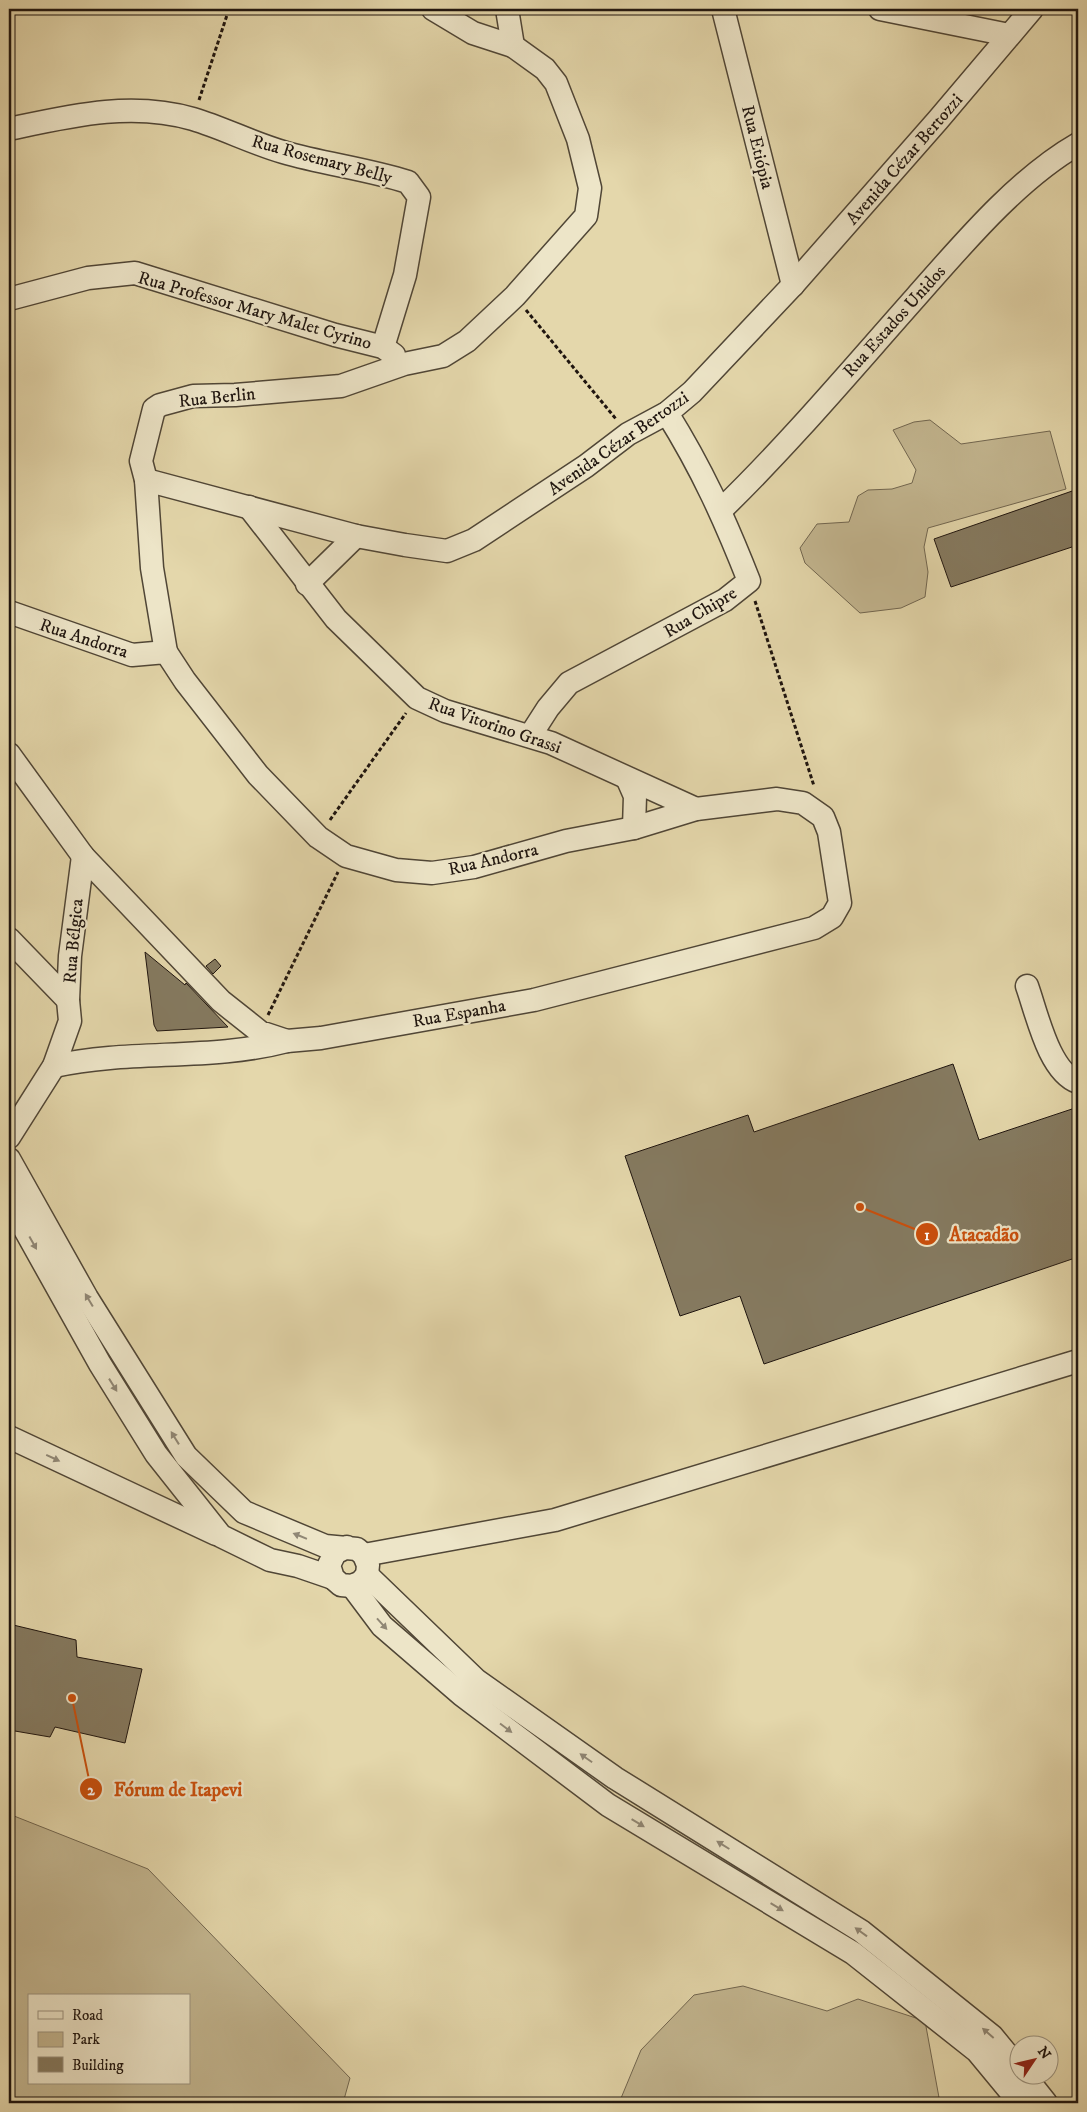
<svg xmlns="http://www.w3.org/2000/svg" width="1087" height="2112" font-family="'IM FELL DW Pica',serif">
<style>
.green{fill:#c3b690;stroke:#716650;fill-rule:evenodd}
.building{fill:#857a60;stroke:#1f150f}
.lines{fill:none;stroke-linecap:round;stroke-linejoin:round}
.minor-casing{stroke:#504636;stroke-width:25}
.path{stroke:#1f150f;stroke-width:3;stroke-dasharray:4 2.5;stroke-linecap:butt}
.minor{stroke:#ede5c8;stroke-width:22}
.oneway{fill:#908775}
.labels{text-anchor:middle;stroke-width:4.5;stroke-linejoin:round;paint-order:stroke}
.street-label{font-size:18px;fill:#1f150f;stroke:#ede5c8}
.leader{fill:none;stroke:#ca4f0c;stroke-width:2}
.callout-dot{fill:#ca4f0c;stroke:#ede5c8;stroke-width:2}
.mark-label{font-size:15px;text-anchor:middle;font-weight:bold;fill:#fff}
.callout-label{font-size:19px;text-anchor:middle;font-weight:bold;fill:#ca4f0c;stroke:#ede5c8;stroke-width:4.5;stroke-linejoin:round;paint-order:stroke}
</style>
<rect width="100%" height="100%" fill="#e4d7ab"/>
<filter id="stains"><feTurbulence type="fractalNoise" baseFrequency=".004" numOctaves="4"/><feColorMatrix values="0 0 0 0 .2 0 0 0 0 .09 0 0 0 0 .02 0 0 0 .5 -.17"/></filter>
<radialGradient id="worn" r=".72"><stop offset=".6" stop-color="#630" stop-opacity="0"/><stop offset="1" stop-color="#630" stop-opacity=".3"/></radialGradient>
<g class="green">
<path d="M930,420L961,444L1050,431L1066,489L928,528L924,547L928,572L925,597L901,608L860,613L805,563L800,548L817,524L849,522L858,496L868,490L892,489L912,483L916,470L893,430L914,422Z"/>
<path d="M9,1814L148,1869L350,2078L343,2103H9ZM29,1996H189V2083H29Z"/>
<path d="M743,1986L827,2011L858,1999L925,2021L940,2103H619L641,2050L694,1995Z"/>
</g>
<g class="building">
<path d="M1078,489V545L951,587L934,539Z"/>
<path d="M145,952L185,985L186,983L228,1027L157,1031L154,1025Z"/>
<path d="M215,959L221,966L213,974L206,966Z"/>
<path d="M953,1064L979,1140L1078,1107V1257L764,1364L740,1296L680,1316L625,1156L748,1115L754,1132Z"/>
<path d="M9,1624L76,1640L77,1657L142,1669L125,1743L55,1727L50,1737L9,1730Z"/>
</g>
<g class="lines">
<g class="minor-casing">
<g id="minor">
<path d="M507,9L513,46"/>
<path d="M723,9L793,285"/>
<path d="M880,9L1009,35"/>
<path d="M9,129C70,116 131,101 193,119C223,128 252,143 283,152C324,164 367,169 408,182L419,197L405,275L383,347"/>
<path d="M9,299L88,278L135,273L335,335L383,347L394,355"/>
<path d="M146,480L356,536L405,545L447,551L474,540L586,466L628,434L667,413L692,392L793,285L938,120L1032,9"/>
<path d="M249,507L336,619L417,698L445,711L551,743L696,809"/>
<path d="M721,510C790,443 852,369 916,297C962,245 1017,179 1078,144"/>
<path d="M307,584L356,536"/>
<path d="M9,612L132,655L166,652L185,681L258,775L318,837L346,856L396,870L432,873L474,867L566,841L634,828L696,809L777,799L803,803L823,817L829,832L840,903L832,917L814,928L534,1000L321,1038L287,1041L260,1032L221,1001L83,856L9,754"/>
<path d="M166,652L152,568L146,480L141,461L154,409L160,405L193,396L235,395L341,386L404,364L443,356L467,341L515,296L586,216L590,188L578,139L556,83L545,69L513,46L473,33L433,9"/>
<path d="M530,736L548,708L569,683L725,600L749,581C725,520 702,469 667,413"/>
<path d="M628,780L635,796L634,828"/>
<path d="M9,939L68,1000"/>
<path d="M1027,986C1037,1014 1049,1072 1078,1082"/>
<path d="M54,1066C131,1049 211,1061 287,1041"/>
<path d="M9,1137L54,1066L70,1021L68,1000L70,956L83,856"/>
<path d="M9,1159L87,1298L186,1456L244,1512L325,1546L357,1549L364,1555L368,1565L367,1575L361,1582L352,1586L341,1585L333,1578L329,1565L335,1553L347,1547"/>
<path d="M9,1201L100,1364L156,1454L221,1536L270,1560L298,1566L333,1578"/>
<path d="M9,1437L216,1534"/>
<path d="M364,1555L555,1520L1078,1361"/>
<path d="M367,1575L476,1680L615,1778L861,1931L992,2036L1020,2070"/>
<path d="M352,1586L382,1626L462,1695L608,1805L853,1953L977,2051L1020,2103"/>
<path d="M1023,2074L1046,2103"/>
</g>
</g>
<g class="path">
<path d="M199,100L229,9"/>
<path d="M526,310L616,419"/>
<path d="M755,601L814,786"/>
<path d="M330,820L406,713"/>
<path d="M268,1015L338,872"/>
</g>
<use href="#minor" class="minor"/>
</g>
<defs><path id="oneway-solid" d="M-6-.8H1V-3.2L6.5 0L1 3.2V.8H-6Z" transform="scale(1.25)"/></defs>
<g class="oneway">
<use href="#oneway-solid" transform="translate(33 1243) rotate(61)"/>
<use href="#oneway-solid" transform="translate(89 1300) rotate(-121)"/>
<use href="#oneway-solid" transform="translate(113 1385) rotate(58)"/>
<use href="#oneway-solid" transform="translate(175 1438) rotate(-122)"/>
<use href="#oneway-solid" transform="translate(53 1458) rotate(25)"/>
<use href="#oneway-solid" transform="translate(300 1536) rotate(-158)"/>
<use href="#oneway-solid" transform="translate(382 1624) rotate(48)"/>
<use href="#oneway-solid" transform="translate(506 1728) rotate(37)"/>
<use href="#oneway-solid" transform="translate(586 1758) rotate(-145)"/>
<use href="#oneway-solid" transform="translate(638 1823) rotate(31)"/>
<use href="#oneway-solid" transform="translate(723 1845) rotate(-148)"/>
<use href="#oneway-solid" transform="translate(777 1907) rotate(31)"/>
<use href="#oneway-solid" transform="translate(861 1932) rotate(-144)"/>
<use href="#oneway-solid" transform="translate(988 2033) rotate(-139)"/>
</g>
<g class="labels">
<g class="street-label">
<text transform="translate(758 147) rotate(76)" y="6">Rua Etiópia</text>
<text transform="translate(322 159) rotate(15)" y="6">Rua Rosemary Belly</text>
<text transform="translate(904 159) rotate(-49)" y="6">Avenida Cézar Bertozzi</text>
<text transform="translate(255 310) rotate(16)" y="6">Rua Professor Mary Malet Cyrino</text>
<text transform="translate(894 321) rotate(-48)" y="6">Rua Estados Unidos</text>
<text transform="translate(217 397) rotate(-6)" y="6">Rua Berlin</text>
<text transform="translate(618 443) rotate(-35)" y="6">Avenida Cézar Bertozzi</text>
<text transform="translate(700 612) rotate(-31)" y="6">Rua Chipre</text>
<text transform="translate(84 638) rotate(18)" y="6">Rua Andorra</text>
<text transform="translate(495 725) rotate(19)" y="6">Rua Vitorino Grassi</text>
<text transform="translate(493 859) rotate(-13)" y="6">Rua Andorra</text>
<text transform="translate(73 941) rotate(-85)" y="6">Rua Bélgica</text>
<text transform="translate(459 1013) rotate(-10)" y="6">Rua Espanha</text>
</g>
</g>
<path class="leader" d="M860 1207L927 1234M72 1698L91 1789"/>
<g class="callout-dot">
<circle cx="860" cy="1207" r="5"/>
<circle cx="72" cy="1698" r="5"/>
<circle cx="927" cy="1234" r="12"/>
<circle cx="91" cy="1789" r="12"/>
</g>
<g class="mark-label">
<text x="927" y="1240">1</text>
<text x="91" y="1795">2</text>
</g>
<g class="callout-label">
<text x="984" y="1241">Atacadão</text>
<text x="178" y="1796">Fórum de Itapevi</text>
</g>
<rect width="1087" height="2112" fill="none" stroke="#e4d7ab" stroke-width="30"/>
<rect x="10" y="10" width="1067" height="2092" fill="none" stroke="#1f150f" stroke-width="2.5"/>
<rect x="15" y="15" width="1057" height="2082" fill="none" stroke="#1f150f"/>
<rect x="28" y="1994" width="162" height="90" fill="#ede5c8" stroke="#9b927e"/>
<rect x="38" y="2011" width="25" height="8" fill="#ede5c8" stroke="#9b927e"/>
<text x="72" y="2020" font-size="15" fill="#1f150f">Road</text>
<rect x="38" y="2032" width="25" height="15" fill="#c3b690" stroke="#9b927e"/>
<text x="72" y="2044" font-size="15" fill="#1f150f">Park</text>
<rect x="38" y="2057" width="25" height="15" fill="#857a60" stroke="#9b927e"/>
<text x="72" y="2070" font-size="15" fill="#1f150f">Building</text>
<g transform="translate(1034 2060) rotate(55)"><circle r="24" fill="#ede5c8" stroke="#9b927e"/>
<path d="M0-4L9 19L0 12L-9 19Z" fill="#8f2418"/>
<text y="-8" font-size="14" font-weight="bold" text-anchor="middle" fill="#1f150f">N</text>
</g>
<rect width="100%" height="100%" filter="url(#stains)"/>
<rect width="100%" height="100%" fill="url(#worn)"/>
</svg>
